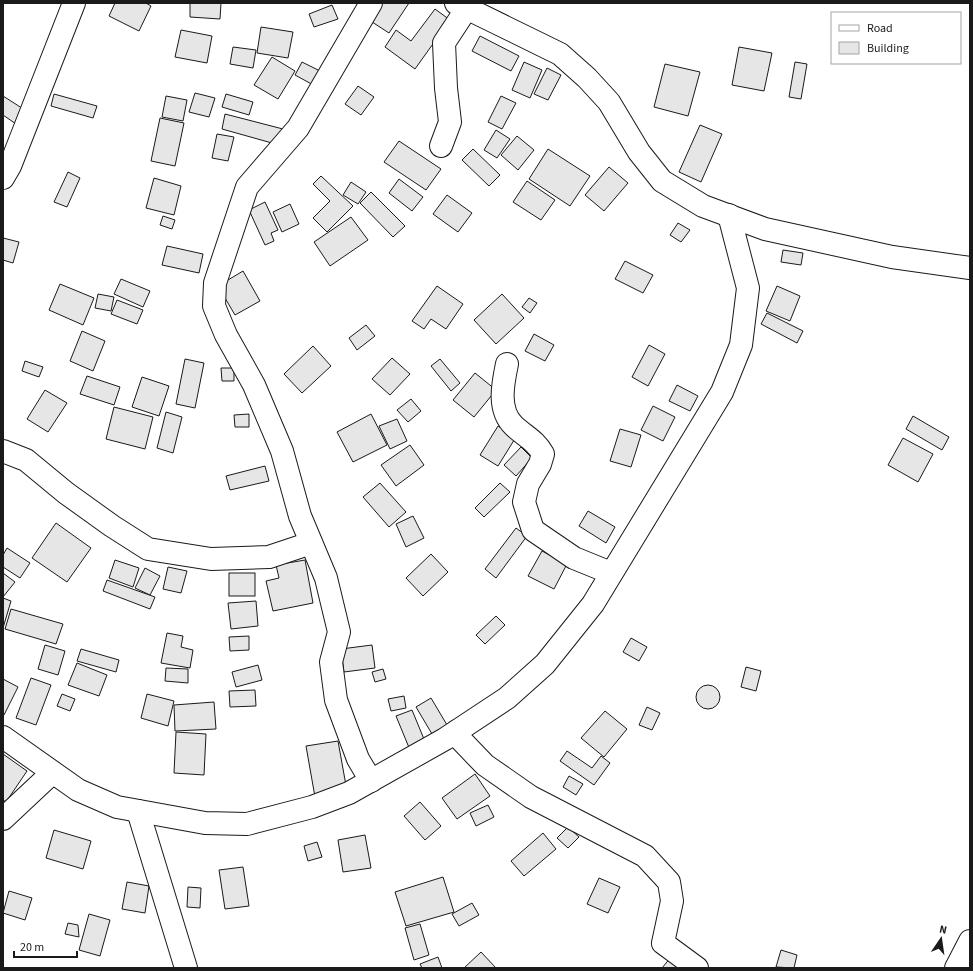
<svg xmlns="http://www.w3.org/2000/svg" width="973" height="971" font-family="'Source Sans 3',sans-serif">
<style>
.building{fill:#e6e6e6;stroke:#1a1a1a}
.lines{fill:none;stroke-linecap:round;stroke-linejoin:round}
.minor-casing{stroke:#1a1a1a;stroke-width:24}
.minor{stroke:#fff;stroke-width:22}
</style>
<rect width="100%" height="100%" fill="#fff"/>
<g class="building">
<path d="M115,3H146L151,6L139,31L109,16Z"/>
<path d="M190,3H221L220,19L190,17Z"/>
<path d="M379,3H409L389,33L369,20Z"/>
<path d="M332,5L338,19L314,27L309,14Z"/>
<path d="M435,9L450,20L415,69L385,47L396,30L411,41Z"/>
<path d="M261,27L293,32L288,58L257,53Z"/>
<path d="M181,30L212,36L207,63L175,57Z"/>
<path d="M480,36L519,56L511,71L472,51Z"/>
<path d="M233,47L256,50L253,68L230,64Z"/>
<path d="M739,47L772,53L764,91L732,85Z"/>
<path d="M272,57L295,71L278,99L254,85Z"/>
<path d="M302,62L324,73L317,87L295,75Z"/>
<path d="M524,62L542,70L530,98L512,90Z"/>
<path d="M795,62L807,64L801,99L789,97Z"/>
<path d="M665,64L700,72L688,116L654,107Z"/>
<path d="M547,68L561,75L548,100L534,94Z"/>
<path d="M358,86L374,97L361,115L345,104Z"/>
<path d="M195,93L215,98L209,117L189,112Z"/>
<path d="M54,94L97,106L93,118L51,106Z"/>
<path d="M226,94L253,102L249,115L222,107Z"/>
<path d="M3,96L25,110L16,124L3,115Z"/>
<path d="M166,96L187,100L183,121L162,117Z"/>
<path d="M501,96L516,103L502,129L488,122Z"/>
<path d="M225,114L283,129L279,145L222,129Z"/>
<path d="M160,118L184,123L175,166L151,161Z"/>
<path d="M700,125L722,134L701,182L679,172Z"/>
<path d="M496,130L510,139L497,158L484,150Z"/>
<path d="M217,134L234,137L228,161L212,158Z"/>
<path d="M517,136L534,150L518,170L501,155Z"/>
<path d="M399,141L441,169L426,190L384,162Z"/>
<path d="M473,149L500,175L489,186L462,160Z"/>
<path d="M548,149L590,176L570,206L529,179Z"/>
<path d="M609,167L628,183L604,211L585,195Z"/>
<path d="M68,172L80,178L67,207L54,202Z"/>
<path d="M321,176L353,206L327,232L313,218L330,201L313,184Z"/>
<path d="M154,178L181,186L174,215L146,208Z"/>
<path d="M399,179L423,197L412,211L389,193Z"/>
<path d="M527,181L555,200L541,220L513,202Z"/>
<path d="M351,182L366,192L358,204L343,195Z"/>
<path d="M371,192L405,226L393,237L360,203Z"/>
<path d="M447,195L472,213L458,232L433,214Z"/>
<path d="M265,202L278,230L271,233L274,241L265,245L249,210Z"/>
<path d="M290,204L299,224L282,232L273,212Z"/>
<path d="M163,216L175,220L172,229L160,225Z"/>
<path d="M351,217L368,240L330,266L314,242Z"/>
<path d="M678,223L690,230L681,242L670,235Z"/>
<path d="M3,238L19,242L13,263L3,260Z"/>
<path d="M167,246L203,254L199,273L162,265Z"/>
<path d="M783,250L803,253L801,265L781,262Z"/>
<path d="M625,261L653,275L643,293L615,279Z"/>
<path d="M243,271L260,301L235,315L218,286Z"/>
<path d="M121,279L150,291L143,307L114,294Z"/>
<path d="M60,284L94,298L83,325L49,310Z"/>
<path d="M437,286L463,304L446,329L431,319L424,329L412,321Z"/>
<path d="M777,286L800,296L790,321L766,311Z"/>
<path d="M98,294L114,297L111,311L95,308Z"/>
<path d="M502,294L524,318L496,344L474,320Z"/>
<path d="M529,298L537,303L530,313L522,307Z"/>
<path d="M117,300L143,310L137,324L111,314Z"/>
<path d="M767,313L803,331L797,343L761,324Z"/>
<path d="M366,325L375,336L357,350L349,338Z"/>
<path d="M82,331L105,341L93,371L70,361Z"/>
<path d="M534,334L554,345L545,361L525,351Z"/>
<path d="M649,345L665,354L648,386L632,377Z"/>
<path d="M313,346L331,366L302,393L284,374Z"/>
<path d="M392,358L410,374L390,395L372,379Z"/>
<path d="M185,359L204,363L195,408L176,404Z"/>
<path d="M440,359L460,383L451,391L431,366Z"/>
<path d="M25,361L43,367L39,377L22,371Z"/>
<path d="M221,368H234V381H222Z"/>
<path d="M475,373L496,390L474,417L453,400Z"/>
<path d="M87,376L120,387L114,405L80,394Z"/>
<path d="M142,377L169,386L159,416L132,407Z"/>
<path d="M677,385L698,396L690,411L669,401Z"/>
<path d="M45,390L67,403L48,432L27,419Z"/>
<path d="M411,399L421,411L408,422L397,410Z"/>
<path d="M653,406L675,417L663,441L641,430Z"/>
<path d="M114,407L153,417L145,449L106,439Z"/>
<path d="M166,412L182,417L173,453L157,448Z"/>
<path d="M249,414V427H235L234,415Z"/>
<path d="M371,414L387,445L353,462L337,432Z"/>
<path d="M913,416L949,437L942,450L906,429Z"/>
<path d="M397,419L407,441L390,449L379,426Z"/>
<path d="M498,426L516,437L498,466L480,455Z"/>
<path d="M620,429L641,435L631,467L610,461Z"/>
<path d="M903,438L933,454L918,482L888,465Z"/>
<path d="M410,445L424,465L396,486L381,465Z"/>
<path d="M521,447L532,458L516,476L504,465Z"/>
<path d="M265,466L269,481L230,490L226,476Z"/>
<path d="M380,483L406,512L389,527L363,497Z"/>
<path d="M500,483L510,492L484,517L475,508Z"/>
<path d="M588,511L615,527L606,543L579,526Z"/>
<path d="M413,516L424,538L406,547L396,524Z"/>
<path d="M56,523L91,548L67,582L32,558Z"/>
<path d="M516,528L527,536L496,578L485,569Z"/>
<path d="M7,548L30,563L20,578L3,567V555Z"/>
<path d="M542,551L567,564L554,589L528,576Z"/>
<path d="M431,554L448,572L423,596L406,578Z"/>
<path d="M115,560L139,568L133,587L109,578Z"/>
<path d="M305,560L313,603L273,611L266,581L279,578L276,565Z"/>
<path d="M168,567L187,571L181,593L163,589Z"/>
<path d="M145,568L160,576L150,595L135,588Z"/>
<path d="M3,573L15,582L3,597Z"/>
<rect x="229" y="573" width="26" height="23"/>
<path d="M107,580L155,597L150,609L103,591Z"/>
<path d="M3,598L11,601L3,628Z"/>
<path d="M256,601L258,626L231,629L228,603Z"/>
<path d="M11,609L63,624L56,644L5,629Z"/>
<path d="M496,616L505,625L485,644L476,635Z"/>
<path d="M167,633L183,636L181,647L193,650L190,668L161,663Z"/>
<path d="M249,636V650L230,651L229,637Z"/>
<path d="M631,638L647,647L639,661L623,652Z"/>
<path d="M45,645L65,651L58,675L38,669Z"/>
<path d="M372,645L375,668L344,672L341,649Z"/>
<path d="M81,649L119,660L116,672L77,661Z"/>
<path d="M77,663L107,675L99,696L68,685Z"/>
<path d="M258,665L262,680L236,687L232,672Z"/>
<path d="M746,667L761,671L756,691L741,687Z"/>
<path d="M166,668L188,669V683L165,681Z"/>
<path d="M383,669L386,679L375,682L372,672Z"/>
<path d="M31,678L51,685L36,725L16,718Z"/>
<path d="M3,679L18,687L4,715L3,714Z"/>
<circle cx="708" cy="697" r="12"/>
<path d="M255,690L256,706L230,707L229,691Z"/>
<path d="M62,694L75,699L70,711L57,706Z"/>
<path d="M147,694L174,701L168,726L141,718Z"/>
<path d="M404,696L406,708L391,711L388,699Z"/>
<path d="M431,698L450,730L435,739L416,707Z"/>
<path d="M214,702L216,729L175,731L174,705Z"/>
<path d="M647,707L660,713L652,730L639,725Z"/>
<path d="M412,710L426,744L410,750L396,716Z"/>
<path d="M605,711L627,729L604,757L581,738Z"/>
<path d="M176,732L206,734L204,775L174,773Z"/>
<path d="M338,741L347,791L315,797L306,746Z"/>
<path d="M567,751L592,768L601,756L610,763L594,785L560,761Z"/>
<path d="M3,754L27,771L6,802L3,800Z"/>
<path d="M475,774L490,796L457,819L442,798Z"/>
<path d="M569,776L583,784L576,795L563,787Z"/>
<path d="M420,802L441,826L425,840L404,816Z"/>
<path d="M488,805L494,817L476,826L470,813Z"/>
<path d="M568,827L579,837L568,848L557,838Z"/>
<path d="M54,830L91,841L83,869L46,858Z"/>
<path d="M543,833L556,849L524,876L511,861Z"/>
<path d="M365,835L371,868L343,872L338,840Z"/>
<path d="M317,842L322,857L308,861L304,846Z"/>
<path d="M243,867L249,906L225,909L219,870Z"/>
<path d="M443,877L454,912L406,926L395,892Z"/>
<path d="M599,878L620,887L608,913L587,904Z"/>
<path d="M127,882L149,886L145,913L122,909Z"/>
<path d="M188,887L201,888L200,908L187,907Z"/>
<path d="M9,891L32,898L25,920L3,913Z"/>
<path d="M472,903L479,915L459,926L452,914Z"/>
<path d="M89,914L110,920L100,956L79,950Z"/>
<path d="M68,923L78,925L79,937L65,934Z"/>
<path d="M420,924L429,955L414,960L405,928Z"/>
<path d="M781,950L797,955L794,968L776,967Z"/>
<path d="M481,952L496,968H464Z"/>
<path d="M438,957L442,968H422L420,964Z"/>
<path d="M671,957L686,968H662Z"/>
</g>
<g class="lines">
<g class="minor-casing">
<g id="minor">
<path d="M456,3L560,54L587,78L609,102L639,152L662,181L703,206L765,229L892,257L970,268"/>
<path d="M441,146L450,122L446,88L444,43L467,8"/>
<path d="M3,178L10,166L74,3"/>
<path d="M507,364C503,383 497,410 514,426C526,437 535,440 543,454L540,464L528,484L524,502L533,530L574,558L611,573"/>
<path d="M3,451L26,460L66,493L112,526L148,549L211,559L269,557L311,543"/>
<path d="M457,731L461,740L485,765L531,797L645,856L669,882L672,901L663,943L697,968"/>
<path d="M3,737L78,790L117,807L205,823L247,824L312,807L349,793L445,739L507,698L545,664L593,604L722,392L741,345L748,288L729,215"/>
<path d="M371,781L358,759L336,700L331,662L339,632L326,578L300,516L282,451L254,385L226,335L214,306L215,283L247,187L298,128L371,3"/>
<path d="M138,811L186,968"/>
<path d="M3,819L52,773"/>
<path d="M956,968L970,941"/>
</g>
</g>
<use href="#minor" class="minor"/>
</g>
<rect width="973" height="971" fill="none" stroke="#1a1a1a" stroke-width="8"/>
<rect x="831" y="12" width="130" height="52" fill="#ffffff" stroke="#a3a3a3"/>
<rect x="839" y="25" width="20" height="6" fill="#ffffff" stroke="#a3a3a3"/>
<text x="867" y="32" font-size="12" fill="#1a1a1a">Road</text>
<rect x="839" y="42" width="20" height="12" fill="#e6e6e6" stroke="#a3a3a3"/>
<text x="867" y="52" font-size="12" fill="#1a1a1a">Building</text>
<g transform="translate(941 939) rotate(13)" stroke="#ffffff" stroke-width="3" paint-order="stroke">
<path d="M0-3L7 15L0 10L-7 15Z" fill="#1a1a1a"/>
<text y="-6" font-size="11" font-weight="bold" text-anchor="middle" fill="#1a1a1a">N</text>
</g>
<path d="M14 951v6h63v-6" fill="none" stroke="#1a1a1a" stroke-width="2"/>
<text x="20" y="951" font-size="12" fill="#1a1a1a" stroke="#ffffff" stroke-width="3" paint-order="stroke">20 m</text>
</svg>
